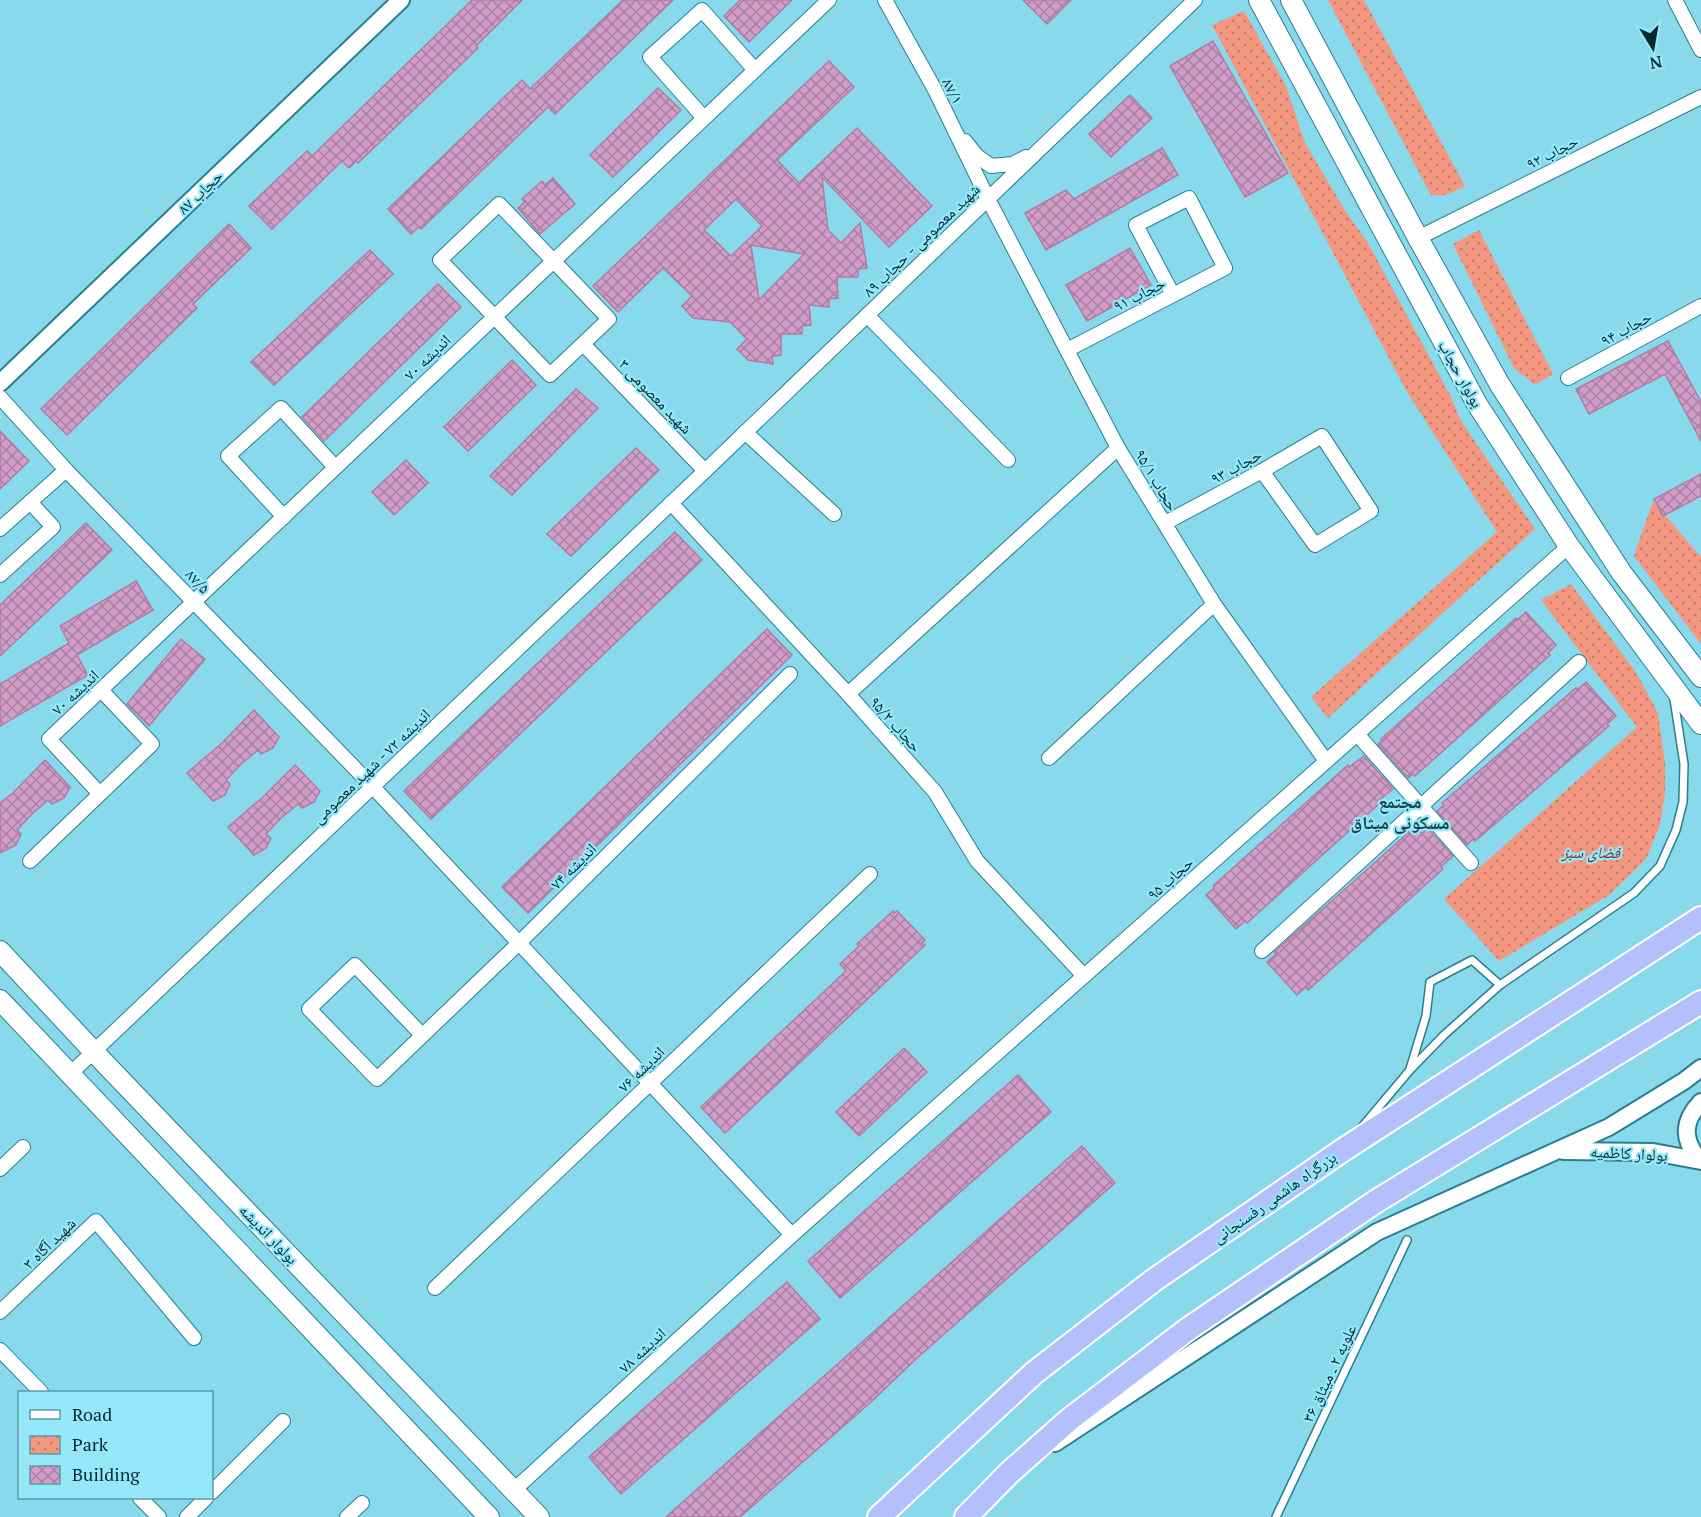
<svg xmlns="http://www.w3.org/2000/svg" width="1701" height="1517" font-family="'PT Serif','Noto Naskh Arabic',serif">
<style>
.park{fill:url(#park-dots)}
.building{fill:url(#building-cross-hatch);stroke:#af7ca4;stroke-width:1.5;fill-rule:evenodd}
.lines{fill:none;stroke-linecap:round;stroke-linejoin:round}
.service-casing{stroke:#297f91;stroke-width:10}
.minor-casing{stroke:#297f91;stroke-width:16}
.tertiary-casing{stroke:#297f91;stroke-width:20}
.secondary-casing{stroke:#297f91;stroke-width:22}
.trunk-casing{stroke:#fff;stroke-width:26}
.service{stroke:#fff;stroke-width:7}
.minor{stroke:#fff;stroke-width:14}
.tertiary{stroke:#fff;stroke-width:16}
.secondary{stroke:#fff;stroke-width:20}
.trunk{stroke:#b4c0fc;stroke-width:22}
.labels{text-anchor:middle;stroke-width:4.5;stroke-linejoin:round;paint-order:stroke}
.street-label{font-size:16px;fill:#052930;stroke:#95e7fa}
.park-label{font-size:16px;font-style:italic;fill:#81301e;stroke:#95e7fa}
.neighbourhood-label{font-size:18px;font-weight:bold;fill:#17444d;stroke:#95e7fa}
</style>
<defs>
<pattern id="park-dots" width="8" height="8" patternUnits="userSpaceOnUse" patternTransform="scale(1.5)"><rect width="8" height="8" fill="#f49780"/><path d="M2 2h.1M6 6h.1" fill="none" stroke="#c47b69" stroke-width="1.8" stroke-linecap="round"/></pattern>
<pattern id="building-cross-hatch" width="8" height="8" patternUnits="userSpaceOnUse" patternTransform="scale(1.5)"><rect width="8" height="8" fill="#d29dc6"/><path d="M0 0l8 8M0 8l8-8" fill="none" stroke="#a880a1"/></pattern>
</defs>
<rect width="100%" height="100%" fill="#88d9ec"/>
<g class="park">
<path d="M1328,0H1364L1465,186L1446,195H1431Z"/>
<path d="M1244,11L1286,86L1305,143L1346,212L1368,243L1451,397L1461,421L1535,529L1328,718L1311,697L1497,532L1407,392L1212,25Z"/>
<path d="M1479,230L1553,374L1535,385L1514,368L1453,244Z"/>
<path d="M1653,501L1701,557V644L1634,556Z"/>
<path d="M1571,584L1637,674L1658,713L1665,763V794L1660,825L1646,859L1609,895L1499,961L1444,899L1637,727L1541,600Z"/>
</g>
<g class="building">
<path d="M472,0H522L476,46L478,48L358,163L356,161L349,168L342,161L272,229L249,206L307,151L312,156Z"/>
<path d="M623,0H673L555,114L548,107L421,229L419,227L411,234L388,209L522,80L530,89Z"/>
<path d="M740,0H792L749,42L724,16Z"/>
<path d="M1023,0H1071L1047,24Z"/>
<path d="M1213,41L1288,173L1245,197L1170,66Z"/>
<path d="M829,61L854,87L777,160L799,183L857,128L932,206L889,247L822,177L828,230L841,243L860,223L867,268L858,269V277H837L838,298L829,299V307L809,305L811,325L802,326V334H781V355L772,356L773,364L748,360L737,349L747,339L730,322L693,318L682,306L692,296L663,268L618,312L593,286ZM736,199L762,226L731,256L704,230ZM751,245L804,254L759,300Z"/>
<path d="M658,88L681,110L613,177L590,155Z"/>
<path d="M1130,95L1152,118L1111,157L1089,134Z"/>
<path d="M1162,148L1178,175L1046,250L1025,213L1066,190L1074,199Z"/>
<path d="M553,178L575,204L540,234L518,208L525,202L522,199L542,181L545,185Z"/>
<path d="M229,224L251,248L193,304L197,308L67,435L41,409Z"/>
<path d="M1130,248L1151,285L1087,321L1066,285Z"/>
<path d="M370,250L393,274L274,385L251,362Z"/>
<path d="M438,284L461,307L324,441L302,417Z"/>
<path d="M1668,341L1701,402V441L1665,374L1589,414L1576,389Z"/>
<path d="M512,360L536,385L468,451L444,427Z"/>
<path d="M576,389L598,408L512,495L490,476Z"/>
<path d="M0,431L29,461L0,489Z"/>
<path d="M636,448L659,470L571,556L547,534Z"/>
<path d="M406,460L428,483L394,515L372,492Z"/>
<path d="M1701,474V496L1663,516L1654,499Z"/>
<path d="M86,523L112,550L0,656V605Z"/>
<path d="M675,532L702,560L431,819L404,791Z"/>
<path d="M136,581L153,610L77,655L88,675L0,726V684L69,643L60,626Z"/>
<path d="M1526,612L1556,645L1548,653L1550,655L1415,776L1413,774L1408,778L1378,744L1383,740L1381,739L1516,618L1517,620Z"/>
<path d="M767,629L792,655L528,913L502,887Z"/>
<path d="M181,639L205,659L149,726L127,704Z"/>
<path d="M1586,682L1616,716L1607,724L1609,726L1475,841L1473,839L1467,845L1437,811L1444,805L1442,803L1576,688L1577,690Z"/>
<path d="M254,710L279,737L273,748L261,754L258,750L241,764L226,780L230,784L225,795L213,801L187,773L222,743Z"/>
<path d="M1364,756L1393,789L1379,800L1381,802L1268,904L1247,923L1245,921L1236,929L1206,895L1214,888L1213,886L1348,765L1349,767Z"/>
<path d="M45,760L70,787L64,798L52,804L48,800L32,814L17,830L21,834L16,845L0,853V803L13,793Z"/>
<path d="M295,765L320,791L314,802L302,808L298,804L281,818L266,834L271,838L266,848L254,855L228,827L263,797Z"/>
<path d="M1423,823L1453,856L1441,867L1443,869L1308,990L1306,987L1297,995L1267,962L1276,954L1274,952L1371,866L1409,832L1411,833Z"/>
<path d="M893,911L894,913L897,911L925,940L922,943L925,945L725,1133L701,1107L846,971L840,964L859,946L857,944Z"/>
<path d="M904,1048L927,1072L859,1136L836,1112Z"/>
<path d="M1018,1075L1051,1112L840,1298L808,1261Z"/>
<path d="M1082,1146L1115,1183L917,1358L872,1401L740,1517H666Z"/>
<path d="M787,1282L820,1319L621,1494L589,1457Z"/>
</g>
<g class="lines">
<g class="service-casing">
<g id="service">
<path d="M1410,1069L1426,1016L1430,982L1472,960L1500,985"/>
<path d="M1362,1127L1410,1070L1444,1035L1500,985L1634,893L1660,866L1676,830L1683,802L1684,764L1674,699"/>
<path d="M1276,1517L1407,1240"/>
</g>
</g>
<g class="minor-casing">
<g id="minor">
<path d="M885,0L935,90L988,199L1118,448L1214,604L1326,761"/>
<path d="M1675,0L1701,50"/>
<path d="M704,118L650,57L702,10L755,70"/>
<path d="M965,141L977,156L991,166L1013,164L1026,157"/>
<path d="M499,204L609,319L550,375L440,260Z"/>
<path d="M1418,238L1701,97"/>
<path d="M867,315L1008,460"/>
<path d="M583,344L705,471"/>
<path d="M1067,350L1225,268L1189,198L1136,225L1173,295"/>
<path d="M1568,378L1701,306"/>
<path d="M0,397L66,470L373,787L792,1235"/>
<path d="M745,432L834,514"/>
<path d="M671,503L848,694L935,792L977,861L1084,976"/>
<path d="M284,517L228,456L281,408L335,467"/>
<path d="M1165,523L1262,471L1322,436L1371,511L1315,545L1262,471"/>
<path d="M0,529L66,470"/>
<path d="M0,575L53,527L30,502"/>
<path d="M101,690L152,744L100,794L49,739L829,0"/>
<path d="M848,694L1118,448"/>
<path d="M1357,734L1471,863"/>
<path d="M1049,758L1214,604"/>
<path d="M30,861L100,794"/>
<path d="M1262,951L1579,662"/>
<path d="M422,1035L355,965L309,1009L377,1079L519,943L790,674"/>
<path d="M69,1075L705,471L1195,0"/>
<path d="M0,1169L23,1147"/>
<path d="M435,1288L870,874"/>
<path d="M0,1312L96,1221L194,1338"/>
<path d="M0,1350L41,1392"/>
<path d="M514,1490L792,1235L1569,546"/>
<path d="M212,1492L283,1421"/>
<path d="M140,1498L159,1517"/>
<path d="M187,1517L206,1498"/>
<path d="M347,1517L362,1503"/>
</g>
</g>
<g class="tertiary-casing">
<g id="tertiary">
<path d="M0,383L401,0"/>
<path d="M1563,1151L1653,1152L1701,1161"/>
<path d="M1698,1159C1682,1138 1683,1121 1701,1102"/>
<path d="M1055,1443L1377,1232L1609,1127L1684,1081L1701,1068"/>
</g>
</g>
<g class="secondary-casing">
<g id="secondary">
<path d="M1259,0L1477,404L1569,546L1701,724"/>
<path d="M1291,0L1418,238L1500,385L1621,572L1701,677"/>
<path d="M0,951L94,1052L539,1517"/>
<path d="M0,1000L489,1517"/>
</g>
</g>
<g class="trunk-casing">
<g id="trunk">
<path d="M879,1517L1034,1373L1154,1280L1343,1150L1701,918"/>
<path d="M966,1517L1009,1473L1070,1419L1188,1329L1375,1202L1701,1002"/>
</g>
</g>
<use href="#service" class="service"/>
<use href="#minor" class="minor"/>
<use href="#tertiary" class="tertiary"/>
<use href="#secondary" class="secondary"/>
<use href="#trunk" class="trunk"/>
</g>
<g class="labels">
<g class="street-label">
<text transform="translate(953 91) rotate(63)" y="6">۸۷/۱</text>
<text transform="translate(1552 152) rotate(-27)" y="6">حجاب ۹۲</text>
<text transform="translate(200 192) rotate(-44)" y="6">حجاب ۸۷</text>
<text transform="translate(921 240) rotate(-44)" y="6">شهید معصومی - حجاب ۸۹</text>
<text transform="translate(1139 294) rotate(-27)" y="6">حجاب ۹۱</text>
<text transform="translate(1626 328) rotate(-29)" y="6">حجاب ۹۴</text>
<text transform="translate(427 357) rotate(-44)" y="6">اندیشه ۷۰</text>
<text transform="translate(1461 374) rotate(61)" y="6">بولوار حجاب</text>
<text transform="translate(656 396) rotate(46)" y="6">شهید معصومی ۳</text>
<text transform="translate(1236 466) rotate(-29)" y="6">حجاب ۹۳</text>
<text transform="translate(1157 480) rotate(59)" y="6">حجاب ۹۵/۱</text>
<text transform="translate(198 581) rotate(46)" y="6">۸۷/۵</text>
<text transform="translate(75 692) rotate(-43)" y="6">اندیشه ۷۰</text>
<text transform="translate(896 724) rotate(48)" y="6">حجاب ۹۵/۲</text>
<text transform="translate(371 766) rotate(-44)" y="6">اندیشه ۷۲ - شهید معصومی</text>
<text transform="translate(573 866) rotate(-45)" y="6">اندیشه ۷۴</text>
<text transform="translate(1170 878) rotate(-42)" y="6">حجاب ۹۵</text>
<text transform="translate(641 1069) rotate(-44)" y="6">اندیشه ۷۶</text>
<text transform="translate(1629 1153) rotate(3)" y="6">بولوار کاظمیه</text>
<text transform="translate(1274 1197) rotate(-35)" y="6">بزرگراه هاشمی رفسنجانی</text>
<text transform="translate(269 1234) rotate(46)" y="6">بولوار اندیشه</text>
<text transform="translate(49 1243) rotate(-44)" y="6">شهید آگاه ۳</text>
<text transform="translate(642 1350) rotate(-43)" y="6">اندیشه ۷۸</text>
<text transform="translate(1329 1373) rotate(-65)" y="6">علویه ۲ ـ میثاق ۳۶</text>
</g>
<g class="park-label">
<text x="1591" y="858">فضای سبز</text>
</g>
<g class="neighbourhood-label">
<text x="1400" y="808">مجتمع<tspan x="1400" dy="21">مسکونی میثاق</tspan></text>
</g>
</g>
<rect x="18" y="1391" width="195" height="108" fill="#95e7fa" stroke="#5b9ba9" stroke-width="1.5"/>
<rect x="30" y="1410" width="30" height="9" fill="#ffffff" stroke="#5b9ba9" stroke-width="1.5"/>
<text x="72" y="1421" font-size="18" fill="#052930">Road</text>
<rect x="30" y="1436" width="30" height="18" fill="url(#park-dots)" stroke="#5b9ba9" stroke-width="1.5"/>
<text x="72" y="1451" font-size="18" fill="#052930">Park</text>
<rect x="30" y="1466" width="30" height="18" fill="url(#building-cross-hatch)" stroke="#5b9ba9" stroke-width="1.5"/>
<text x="72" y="1481" font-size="18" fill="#052930">Building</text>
<g transform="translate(1653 48) rotate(169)" stroke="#95e7fa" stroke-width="4.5" paint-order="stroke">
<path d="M0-4.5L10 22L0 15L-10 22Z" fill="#052930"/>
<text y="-9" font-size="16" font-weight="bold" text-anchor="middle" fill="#052930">N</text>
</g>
</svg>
